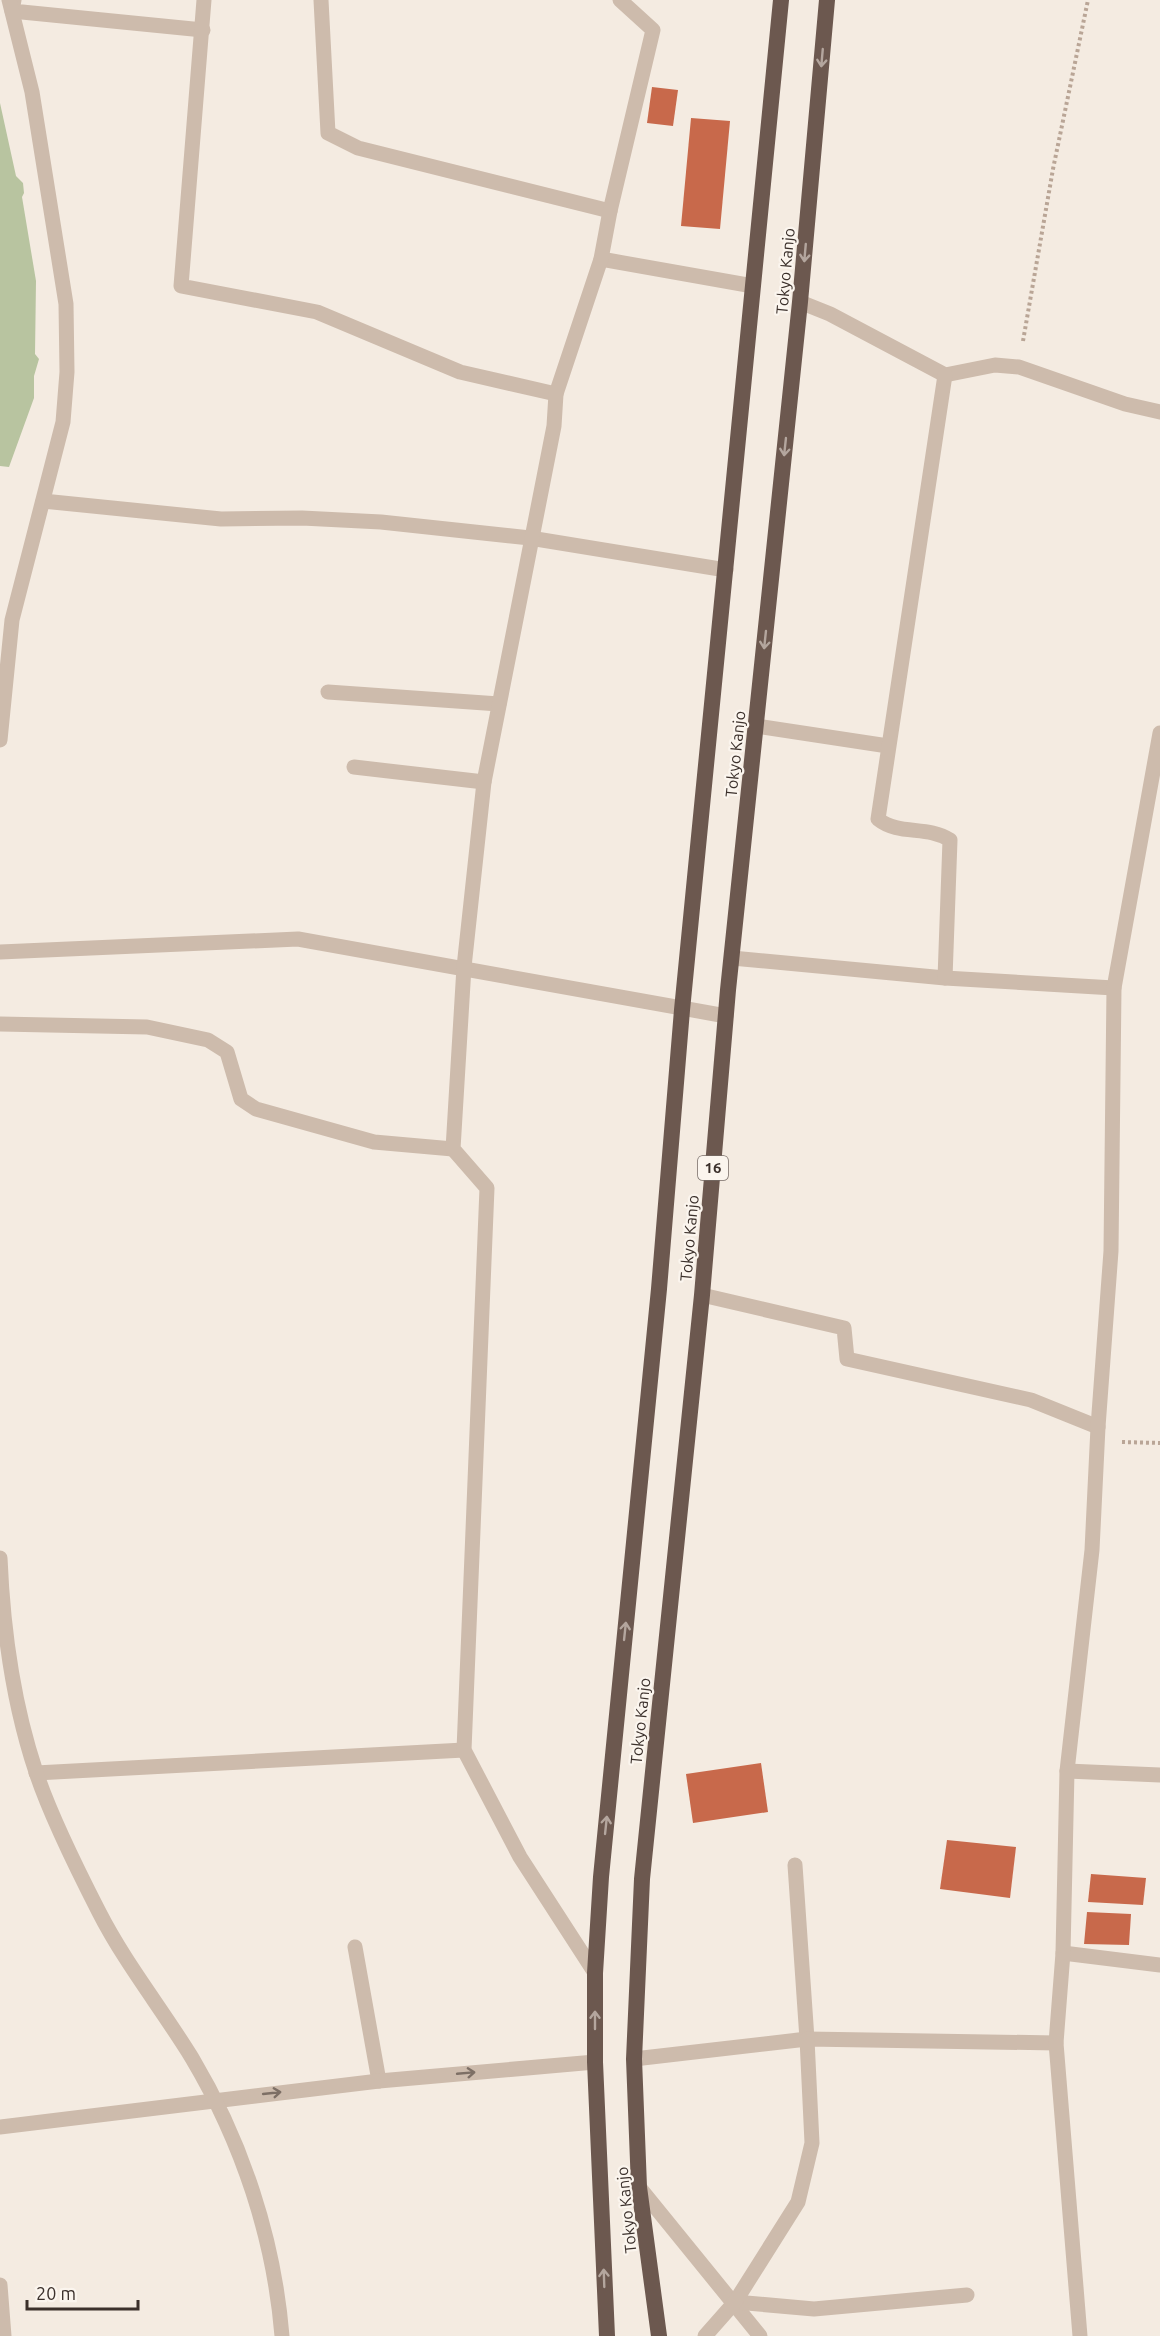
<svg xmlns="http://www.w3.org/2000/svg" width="1160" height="2336" font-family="Ubuntu,sans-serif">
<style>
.green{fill:#b8c4a0}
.building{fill:#c8694b}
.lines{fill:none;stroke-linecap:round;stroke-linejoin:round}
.path{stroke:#b9a596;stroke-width:4;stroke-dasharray:3 3;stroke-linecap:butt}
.service{stroke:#cdbbac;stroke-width:15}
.minor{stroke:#cdbbac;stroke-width:15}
.tertiary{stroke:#cdbbac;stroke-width:15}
.trunk{stroke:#6c584f;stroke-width:16}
.oneway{stroke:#b4a69e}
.oneway2{stroke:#7d6f65}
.labels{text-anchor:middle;stroke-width:4.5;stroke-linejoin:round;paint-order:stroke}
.shield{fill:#fbf5ee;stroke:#756b66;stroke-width:1.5}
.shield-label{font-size:15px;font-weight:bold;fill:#3b302b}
.street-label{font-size:16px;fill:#3b302b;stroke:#fbf5ee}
</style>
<rect width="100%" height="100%" fill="#f4ebe1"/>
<path class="green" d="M0,103L16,176L23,183L24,193L22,197L36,281L35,354L39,359L34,376V398L9,467L0,466Z"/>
<g class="building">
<path d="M652,87L678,90L673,126L647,123Z"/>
<path d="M691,118L730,121L720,229L681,226Z"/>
<path d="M761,1763L768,1812L693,1823L686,1774Z"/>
<path d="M947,1840L1016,1847L1010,1898L940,1889Z"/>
<path d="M1091,1874L1146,1878L1143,1905L1088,1902Z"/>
<path d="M1087,1912L1131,1914L1129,1945L1084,1944Z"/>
</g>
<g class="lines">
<g class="path">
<path d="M1023,341L1053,169L1088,0"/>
<path d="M1122,1442L1160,1443"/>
</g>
<g class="service">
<path d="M795,1865L807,2039"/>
<path d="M0,2285L4,2336"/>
</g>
<g class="minor">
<path d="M14,0L12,11L203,30"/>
<path d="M204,0L181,286L317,312L460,372L556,394"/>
<path d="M321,0L328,133L358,148L610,211"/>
<path d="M601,259L753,286"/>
<path d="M800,302L830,314L945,375L995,365L1019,367L1125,404L1160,412"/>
<path d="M43,501L221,519L302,518L381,522L530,538L726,570"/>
<path d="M328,692L499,704"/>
<path d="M756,726L888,746"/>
<path d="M354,767L484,782"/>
<path d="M0,952L298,939L726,1016"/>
<path d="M732,958L945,978L1114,988"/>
<path d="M945,978L950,840C927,825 899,836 878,819L945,375"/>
<path d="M0,1024L147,1027L208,1040L227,1052L241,1099L256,1109L374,1142L453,1149"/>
<path d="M702,1295L844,1328L847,1359L1031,1400L1098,1427"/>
<path d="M1067,1771L1160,1775"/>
<path d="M36,1773L464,1750"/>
<path d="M355,1947L379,2081"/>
<path d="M1063,1953L1160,1965"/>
<path d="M595,1973L520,1857L464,1750L487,1188L453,1149L464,967L484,782L554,426L556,394L601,259L610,211L653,30L620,0"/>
<path d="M634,2059L807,2039L1056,2043"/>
<path d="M0,2127L379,2081L595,2062"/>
<path d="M639,2187L760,2336"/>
<path d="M735,2302L814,2309L967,2295"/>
<path d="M705,2336L735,2302L798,2202L812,2143L807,2039"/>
<path d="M1080,2336L1056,2043L1063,1953L1067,1771L1092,1550L1098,1427L1111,1251L1114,988L1160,733"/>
</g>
<g class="tertiary">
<path d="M0,740L12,620L63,422L67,372L66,304L32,92L9,0"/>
<path d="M0,1558C3,1630 13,1703 36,1772C50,1815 78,1871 99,1912C125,1963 162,2009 192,2058C242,2142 274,2238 282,2336"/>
</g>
<g class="trunk">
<path d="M607,2336L595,2062V1973L601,1877L659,1289L682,1010L781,0"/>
<path d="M659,2336L639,2187L634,2059L642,1879L702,1295L728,990L800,302L827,0"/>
</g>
</g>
<defs><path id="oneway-shaft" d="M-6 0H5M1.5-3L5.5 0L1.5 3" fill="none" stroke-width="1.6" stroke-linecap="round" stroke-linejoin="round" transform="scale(1.5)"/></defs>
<g class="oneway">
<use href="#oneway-shaft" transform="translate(822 58) rotate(95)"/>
<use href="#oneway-shaft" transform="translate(805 253) rotate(95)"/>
<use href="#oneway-shaft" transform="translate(785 447) rotate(96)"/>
<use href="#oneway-shaft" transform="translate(765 640) rotate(96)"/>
<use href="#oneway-shaft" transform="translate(625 1631) rotate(-84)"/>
<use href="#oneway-shaft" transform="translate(606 1825) rotate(-84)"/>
<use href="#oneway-shaft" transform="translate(595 2020) rotate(-90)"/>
<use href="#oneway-shaft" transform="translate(604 2278) rotate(-92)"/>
</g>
<g class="oneway2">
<use href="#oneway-shaft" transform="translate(466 2073) rotate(-5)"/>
<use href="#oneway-shaft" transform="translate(272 2093) rotate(-6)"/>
</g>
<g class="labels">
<rect class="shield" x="698" y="1156" width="30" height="24" rx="4.5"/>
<g class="shield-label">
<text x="713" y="1173">16</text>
</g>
<g class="street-label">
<text transform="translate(785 271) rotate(-85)" y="6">Tokyo Kanjo</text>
<text transform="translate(735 754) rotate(-84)" y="6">Tokyo Kanjo</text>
<text transform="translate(689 1238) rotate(-85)" y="6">Tokyo Kanjo</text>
<text transform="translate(640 1721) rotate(-84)" y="6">Tokyo Kanjo</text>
<text transform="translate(626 2210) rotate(-96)" y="6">Tokyo Kanjo</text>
</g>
</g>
<path d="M27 2300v9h111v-9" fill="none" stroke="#3b302b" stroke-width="3"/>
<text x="36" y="2300" font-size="18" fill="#3b302b" stroke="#fbf5ee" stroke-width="4.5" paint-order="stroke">20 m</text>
</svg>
